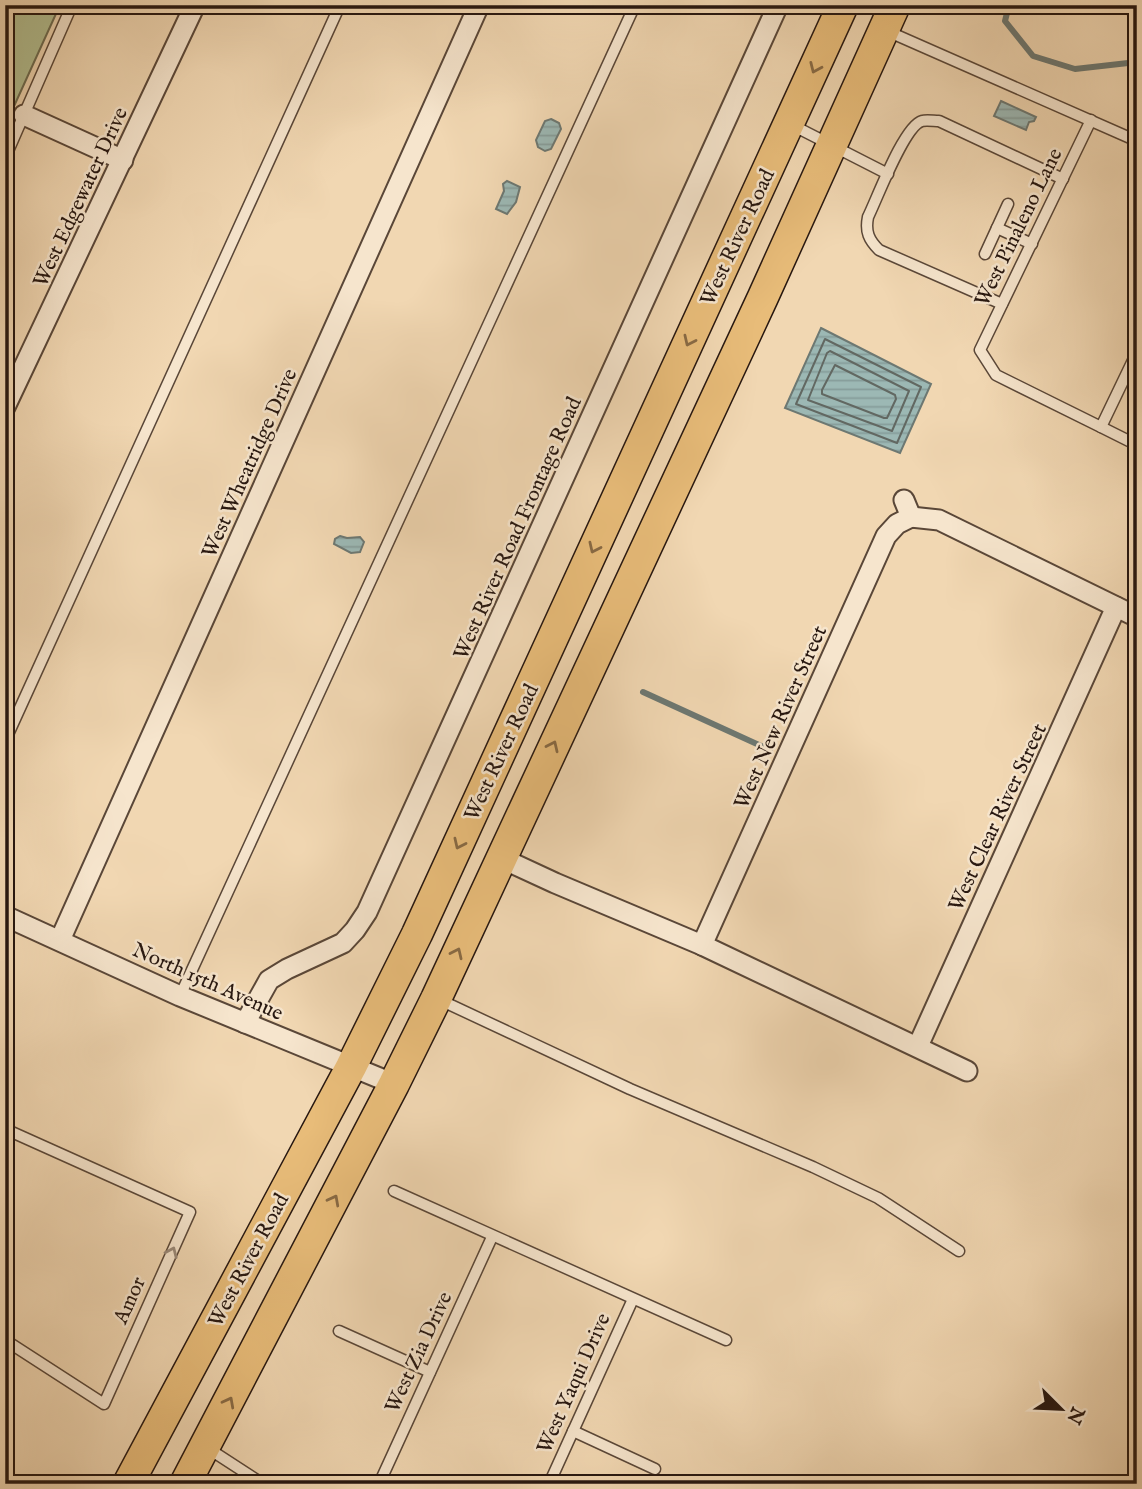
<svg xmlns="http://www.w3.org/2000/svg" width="1142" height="1489" font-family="'IM FELL English',serif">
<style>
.park{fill:#b3bf91;stroke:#6d6b50;stroke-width:2}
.water{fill:url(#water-rules);stroke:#6d7872;stroke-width:2}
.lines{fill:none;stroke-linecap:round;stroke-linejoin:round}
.shore{stroke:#626862;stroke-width:2}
.stream{stroke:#6d7872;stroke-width:6}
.service-casing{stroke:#5a4738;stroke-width:13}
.minor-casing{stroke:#5a4738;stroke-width:23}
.primary-casing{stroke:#271710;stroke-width:33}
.service{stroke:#f6e5cd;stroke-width:10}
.minor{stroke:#f6e5cd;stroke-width:19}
.primary{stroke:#e8bc79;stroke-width:30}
.oneway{stroke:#886a44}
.oneway2{stroke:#998878}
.labels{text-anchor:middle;stroke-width:5;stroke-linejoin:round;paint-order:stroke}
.street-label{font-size:21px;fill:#271710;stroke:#f6e5cd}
</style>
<defs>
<pattern id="water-rules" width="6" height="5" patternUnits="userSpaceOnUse" patternTransform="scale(1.75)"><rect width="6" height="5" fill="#9cb8b4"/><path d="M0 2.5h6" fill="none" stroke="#869d9a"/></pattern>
</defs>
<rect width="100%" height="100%" fill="#f1d7b2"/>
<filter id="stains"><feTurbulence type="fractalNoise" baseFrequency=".00286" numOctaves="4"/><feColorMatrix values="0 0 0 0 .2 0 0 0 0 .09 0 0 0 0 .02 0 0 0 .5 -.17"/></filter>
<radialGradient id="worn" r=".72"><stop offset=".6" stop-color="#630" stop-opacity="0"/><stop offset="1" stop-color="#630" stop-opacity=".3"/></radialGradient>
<path class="park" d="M5,5H60L5,126Z"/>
<g class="water">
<path d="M1001,101L1036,117L1034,121L1029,122L1026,130L994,116Z"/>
<path d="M551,119L559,123L561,129L551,149L545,151L538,147L536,140L545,121Z"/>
<path d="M507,181L520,187L516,202L507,214L496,209L504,191L503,184Z"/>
<path d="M821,328L931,384L900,453L785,408Z"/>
<path d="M340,536L347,538L360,537L364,542L360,552L351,553L334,544L335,539Z"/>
</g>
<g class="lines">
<g class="shore">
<path d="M825,339L921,387L897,443L796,404Z"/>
<path d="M830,351L909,391L892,431L808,400L827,353Z"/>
<path d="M835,365L895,395L896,399L887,418H884L822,394V390Z"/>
</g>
<g class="stream">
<path d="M1009,5L1005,21L1033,56L1075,69L1137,62"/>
<path d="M643,692L770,750"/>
</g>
<g class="service-casing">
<g id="service">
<path d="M887,31L1137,141"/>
<path d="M1091,120L980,350L996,375L1101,427L1137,352"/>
<path d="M792,125L888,174"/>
<path d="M5,158L72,5"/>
<path d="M997,228L1032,244"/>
<path d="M985,254L1008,204"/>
<path d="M1002,304L879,250C869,240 865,232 868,217C877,199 904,126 922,121C926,120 934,121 939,121L1063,179"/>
<path d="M1101,427L1137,445"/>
<path d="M5,741L340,5"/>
<path d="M180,996L635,5"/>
<path d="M440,1000L630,1089L813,1167L878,1198L959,1251"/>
<path d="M5,1129L190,1212L104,1404L5,1340"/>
<path d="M394,1191L726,1340"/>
<path d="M339,1331L430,1372"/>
<path d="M573,1431L655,1469"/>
<path d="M209,1449L263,1484"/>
<path d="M379,1484L492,1237"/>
<path d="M549,1484L633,1299"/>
</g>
</g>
<g class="minor-casing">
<g id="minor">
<path d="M1133,5L1137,9"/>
<path d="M24,115L123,160"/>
<path d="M5,407L195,5"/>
<path d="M904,500L911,517"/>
<path d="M911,517L939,520L1137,617"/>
<path d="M501,858L555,883L702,945L967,1071"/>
<path d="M5,916L180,996L394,1084"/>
<path d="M60,940L479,5"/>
<path d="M702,945L886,536L897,524L911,517"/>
<path d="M245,1023L269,980L287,969L343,943L355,930L367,912L778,5"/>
<path d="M918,1046L1116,607"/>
</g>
</g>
<g class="primary-casing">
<g id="primary">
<path d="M128,1484L351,1067L417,934L843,5"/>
<path d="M185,1484L394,1084L436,999L763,297L895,5"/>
</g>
</g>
<use href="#service" class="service"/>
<use href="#minor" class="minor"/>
<use href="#primary" class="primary"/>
</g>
<defs><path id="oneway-chevron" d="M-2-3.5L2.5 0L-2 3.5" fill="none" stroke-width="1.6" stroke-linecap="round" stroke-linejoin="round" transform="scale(1.75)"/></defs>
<g class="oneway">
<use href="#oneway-chevron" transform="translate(815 68) rotate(114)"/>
<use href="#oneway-chevron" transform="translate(689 341) rotate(115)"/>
<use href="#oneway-chevron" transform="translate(594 548) rotate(115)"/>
<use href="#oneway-chevron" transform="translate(553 746) rotate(-65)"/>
<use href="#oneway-chevron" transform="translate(459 844) rotate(115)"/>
<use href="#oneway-chevron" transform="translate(457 953) rotate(-65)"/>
<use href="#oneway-chevron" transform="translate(334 1200) rotate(-62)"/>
<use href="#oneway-chevron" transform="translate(229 1402) rotate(-62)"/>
</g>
<use class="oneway2" href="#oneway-chevron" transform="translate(172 1252) rotate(-66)"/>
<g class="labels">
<g class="street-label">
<text transform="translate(80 197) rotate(-65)" y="7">West Edgewater Drive</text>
<text transform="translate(1018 227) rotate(-64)" y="7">West Pinaleno Lane</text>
<text transform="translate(737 237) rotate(-65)" y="7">West River Road</text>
<text transform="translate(249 463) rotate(-66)" y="7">West Wheatridge Drive</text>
<text transform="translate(517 528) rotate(-66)" y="7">West River Road Frontage Road</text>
<text transform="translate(780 717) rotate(-66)" y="7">West New River Street</text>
<text transform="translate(501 752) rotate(-65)" y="7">West River Road</text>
<text transform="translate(997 817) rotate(-65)" y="7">West Clear River Street</text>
<text transform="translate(208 981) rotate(24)" y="7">North 15th Avenue</text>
<text transform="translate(248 1260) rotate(-62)" y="7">West River Road</text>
<text transform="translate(129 1300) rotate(-66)" y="7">Amor</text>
<text transform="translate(418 1352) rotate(-65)" y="7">West Zia Drive</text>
<text transform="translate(573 1383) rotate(-66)" y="7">West Yaqui Drive</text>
</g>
</g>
<rect width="1142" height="1489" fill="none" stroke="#f1d7b2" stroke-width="28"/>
<rect x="7" y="7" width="1128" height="1475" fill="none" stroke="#271710" stroke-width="3.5"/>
<rect x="14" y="14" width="1114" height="1461" fill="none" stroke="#271710" stroke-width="2"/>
<g transform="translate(1061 1409) rotate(114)" stroke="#f6e5cd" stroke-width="5" paint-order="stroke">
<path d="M0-5L12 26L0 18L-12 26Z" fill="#271710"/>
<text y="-10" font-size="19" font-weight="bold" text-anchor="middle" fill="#271710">N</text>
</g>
<rect width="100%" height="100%" filter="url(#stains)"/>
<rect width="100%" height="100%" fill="url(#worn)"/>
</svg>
